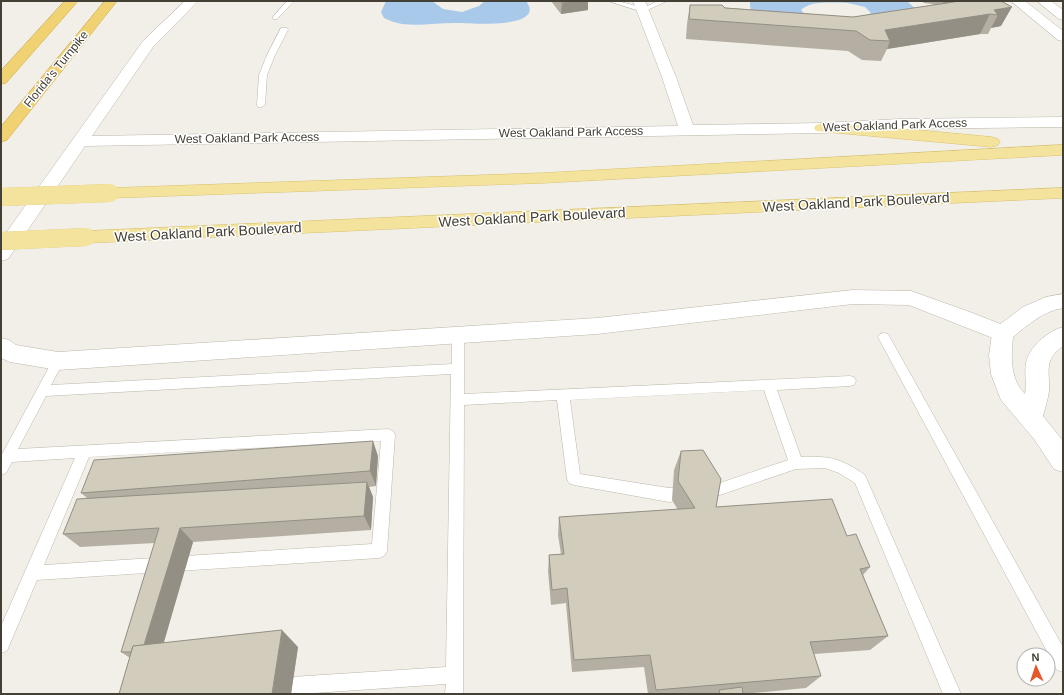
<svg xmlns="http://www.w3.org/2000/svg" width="1064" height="695" font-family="Helvetica,sans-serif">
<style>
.water{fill:#a8c9e9;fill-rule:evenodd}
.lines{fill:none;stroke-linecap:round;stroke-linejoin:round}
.service-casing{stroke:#bcb7aa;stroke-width:1}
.minor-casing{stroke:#bcb7aa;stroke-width:1}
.tertiary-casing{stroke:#bcb7aa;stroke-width:1}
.primary-casing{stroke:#d8c26e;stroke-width:1}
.motorway-casing{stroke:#cea844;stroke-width:1}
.service{fill:#fff;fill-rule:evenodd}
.minor{fill:#fff;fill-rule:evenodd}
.tertiary{fill:#fff;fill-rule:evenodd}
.primary{fill:#f4e39d;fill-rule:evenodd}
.motorway{fill:#f0d273;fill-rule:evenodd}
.primary-bridge-casing{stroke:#d8c26e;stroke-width:18;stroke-linecap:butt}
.primary-bridge{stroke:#f4e39d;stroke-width:18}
.wall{fill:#b5afa3}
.shaded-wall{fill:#938f84}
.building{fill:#d2ccbd;stroke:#938f84}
.labels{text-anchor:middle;stroke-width:3;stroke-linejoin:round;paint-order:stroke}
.far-street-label{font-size:12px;fill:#444036;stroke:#fff}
.street-label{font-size:14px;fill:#444036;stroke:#fff}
</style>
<rect width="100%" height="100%" fill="#f1efe7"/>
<g class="water">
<path d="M386,1H432L443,9L462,12L479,6L485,1H526C548,30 465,23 455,23C437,23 420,26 402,24C396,23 390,21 384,18L381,12Z"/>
<path d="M750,1H907L921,14C875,32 820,25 771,25C759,20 749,16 750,1ZM848,3L865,7L871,13L866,16C850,17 811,24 801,10C811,0 834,3 848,3Z"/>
</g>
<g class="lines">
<g class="service-casing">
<g id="service">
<path d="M287,1H294L277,19H273V17Z"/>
<path d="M608,1H618L643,8L658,1H667L643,12Z"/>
<path d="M281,28H287L288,30L275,55L267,75L265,105L261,107H258L257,105L259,75L267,55Z"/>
<path d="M458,331L462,332L464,335V394L850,376L854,377L856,381L854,385L850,386L777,390L801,457C831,456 840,458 865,475L961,694H943L855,483L839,473L825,468L796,469L714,497L669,502L574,485L569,483L567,479L557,400L464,405L463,694H445L446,684L300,694L270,693L267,687L270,681L276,678L446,667L451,374L46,396L18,449L388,429L393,431L395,435L387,551L384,556L379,558L37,580L7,651L1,653V626L75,458L12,462L6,473L1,475V456L54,358L58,356L62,358L64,361L51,385L452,364V335L454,332ZM764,390L788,460L714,485L669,488L580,474L570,400ZM381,441L372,544L44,565L89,457Z"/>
<path d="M884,333L888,334L1063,647V672L1057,670L878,337L880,334Z"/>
</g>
</g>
<g class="minor-casing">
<g id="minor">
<path d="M185,1H198L153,47L92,136L678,126L662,77L633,1H645L676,77L693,125L822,123L900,119L1063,117V127L900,129L822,133L85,146L8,259L1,261V240L143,41Z"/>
<path d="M1011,1H1025L1063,31V41L1058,40Z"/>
<path d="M1037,1H1051L1063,10V20L1059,19Z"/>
<path d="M853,290L911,291L967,311L1011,328L1014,334L1011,340L1003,342L909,305L853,304L597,334L58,370L10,362L1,358V338L9,340L16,345L58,352L597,318Z"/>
</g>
</g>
<g class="tertiary-casing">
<path id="tertiary" d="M1063,294V308C1043,311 1028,325 1013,337C1011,358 1010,379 1025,394C1027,384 1024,373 1026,363C1029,347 1048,331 1063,327V346C1043,360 1050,371 1049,391C1048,399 1045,408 1043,416L1063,441V472L1054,469L1034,439L1001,400L991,374L989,355L992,334L995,328L1023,307L1046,297Z"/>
</g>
<g class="primary-casing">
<g id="primary">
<path d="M822,123L875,126L992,137L998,139L1000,142L998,145L992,147L816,131L814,128L816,125Z"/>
<path d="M1063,145V155L543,183L110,198L104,197L101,193L104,189L110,188L543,173Z"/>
<path d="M1063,188V198L86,243L79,241L77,237L79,233L86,231Z"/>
</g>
</g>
<g class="motorway-casing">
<g id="motorway">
<path d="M65,1H78L6,83L1,84V71Z"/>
<path d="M105,1H117L7,140L1,142V127Z"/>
</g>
</g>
<use href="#service" class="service"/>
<use href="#minor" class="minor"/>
<use href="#tertiary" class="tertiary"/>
<use href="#primary" class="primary"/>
<use href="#motorway" class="motorway"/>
<g class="primary-bridge-casing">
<g id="primary-bridge">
<path d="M1,197L110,193"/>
<path d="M1,241L86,237"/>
</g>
</g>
<use href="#primary-bridge" class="primary-bridge"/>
</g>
<g class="wall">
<path d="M551,1H588V10L561,14Z"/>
<path d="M921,1H1001V26L991,28L988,34H980L887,49L881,61L862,60L848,51L686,39L687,24L690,5L853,17L934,5L932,4L924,3Z"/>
<path d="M681,451L716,507L847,536L870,567L863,575L888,636L870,650L814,654L821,676L806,688L743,694H648L644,667L572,672L566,603L551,605L548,571L549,555L561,554L558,535L559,517L678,510L672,500L674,470Z"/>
<path d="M378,456L376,486L369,487L373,497L371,530L193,542L164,642L298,647L291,694H119L130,658L121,652L155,543L80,547L63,534L87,498L81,493Z"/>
</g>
<g class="shaded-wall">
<path d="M575,1H588V10L561,14L562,3Z"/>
<path d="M944,1H954L951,7L940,9Z"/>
<path d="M1012,7L1001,26L991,28L998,15L994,10Z"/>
<path d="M990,14L980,34L887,49L890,41L885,30Z"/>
<path d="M373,441L378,456L376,486L370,471Z"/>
<path d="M367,482L373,497L371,530L364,516Z"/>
<path d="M180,528L193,542L158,662L142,651Z"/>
<path d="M282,630L298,647L291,694H272Z"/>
</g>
<g class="building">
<path d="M560,1H575L562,3Z"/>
<path d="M960,1H1001L1012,7L994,10L998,15L990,14L885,30L890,41L870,40L856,31L689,19L690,5H722L725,8L853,17Z"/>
<path d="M373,441L370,471L81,493L94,460Z"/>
<path d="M703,450L721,479L716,507L832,499L847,536L856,534L870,567L860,569L888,636L810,642L821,676L656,690L650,655L574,660L567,588L552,590L549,555L564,554L559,517L695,508L678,481L681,451Z"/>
<path d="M367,482L364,516L180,528L144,645L133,646L131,652H121L159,528L63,534L77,499Z"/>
<path d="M282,630L272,694H119L133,646Z"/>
<path d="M742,687L743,694H720L719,690Z"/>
</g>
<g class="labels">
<g class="far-street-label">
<text transform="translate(56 69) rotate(-51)" y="4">Florida's Turnpike</text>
<text transform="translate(895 125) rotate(-2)" y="4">West Oakland Park Access</text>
<text transform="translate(571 132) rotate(-1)" y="4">West Oakland Park Access</text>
<text transform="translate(247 138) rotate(-1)" y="4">West Oakland Park Access</text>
</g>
<g class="street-label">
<text transform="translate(856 202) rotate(-3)" y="5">West Oakland Park Boulevard</text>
<text transform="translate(532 217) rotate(-3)" y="5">West Oakland Park Boulevard</text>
<text transform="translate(208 232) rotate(-3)" y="5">West Oakland Park Boulevard</text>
</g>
</g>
<rect width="1064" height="695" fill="none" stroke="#444036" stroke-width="4"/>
<g transform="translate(1036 667) rotate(357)"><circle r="19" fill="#ffffff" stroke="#b4b3af"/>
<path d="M0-3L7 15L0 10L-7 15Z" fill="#e5572a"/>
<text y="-6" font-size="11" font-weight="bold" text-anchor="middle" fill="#444036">N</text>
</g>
</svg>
